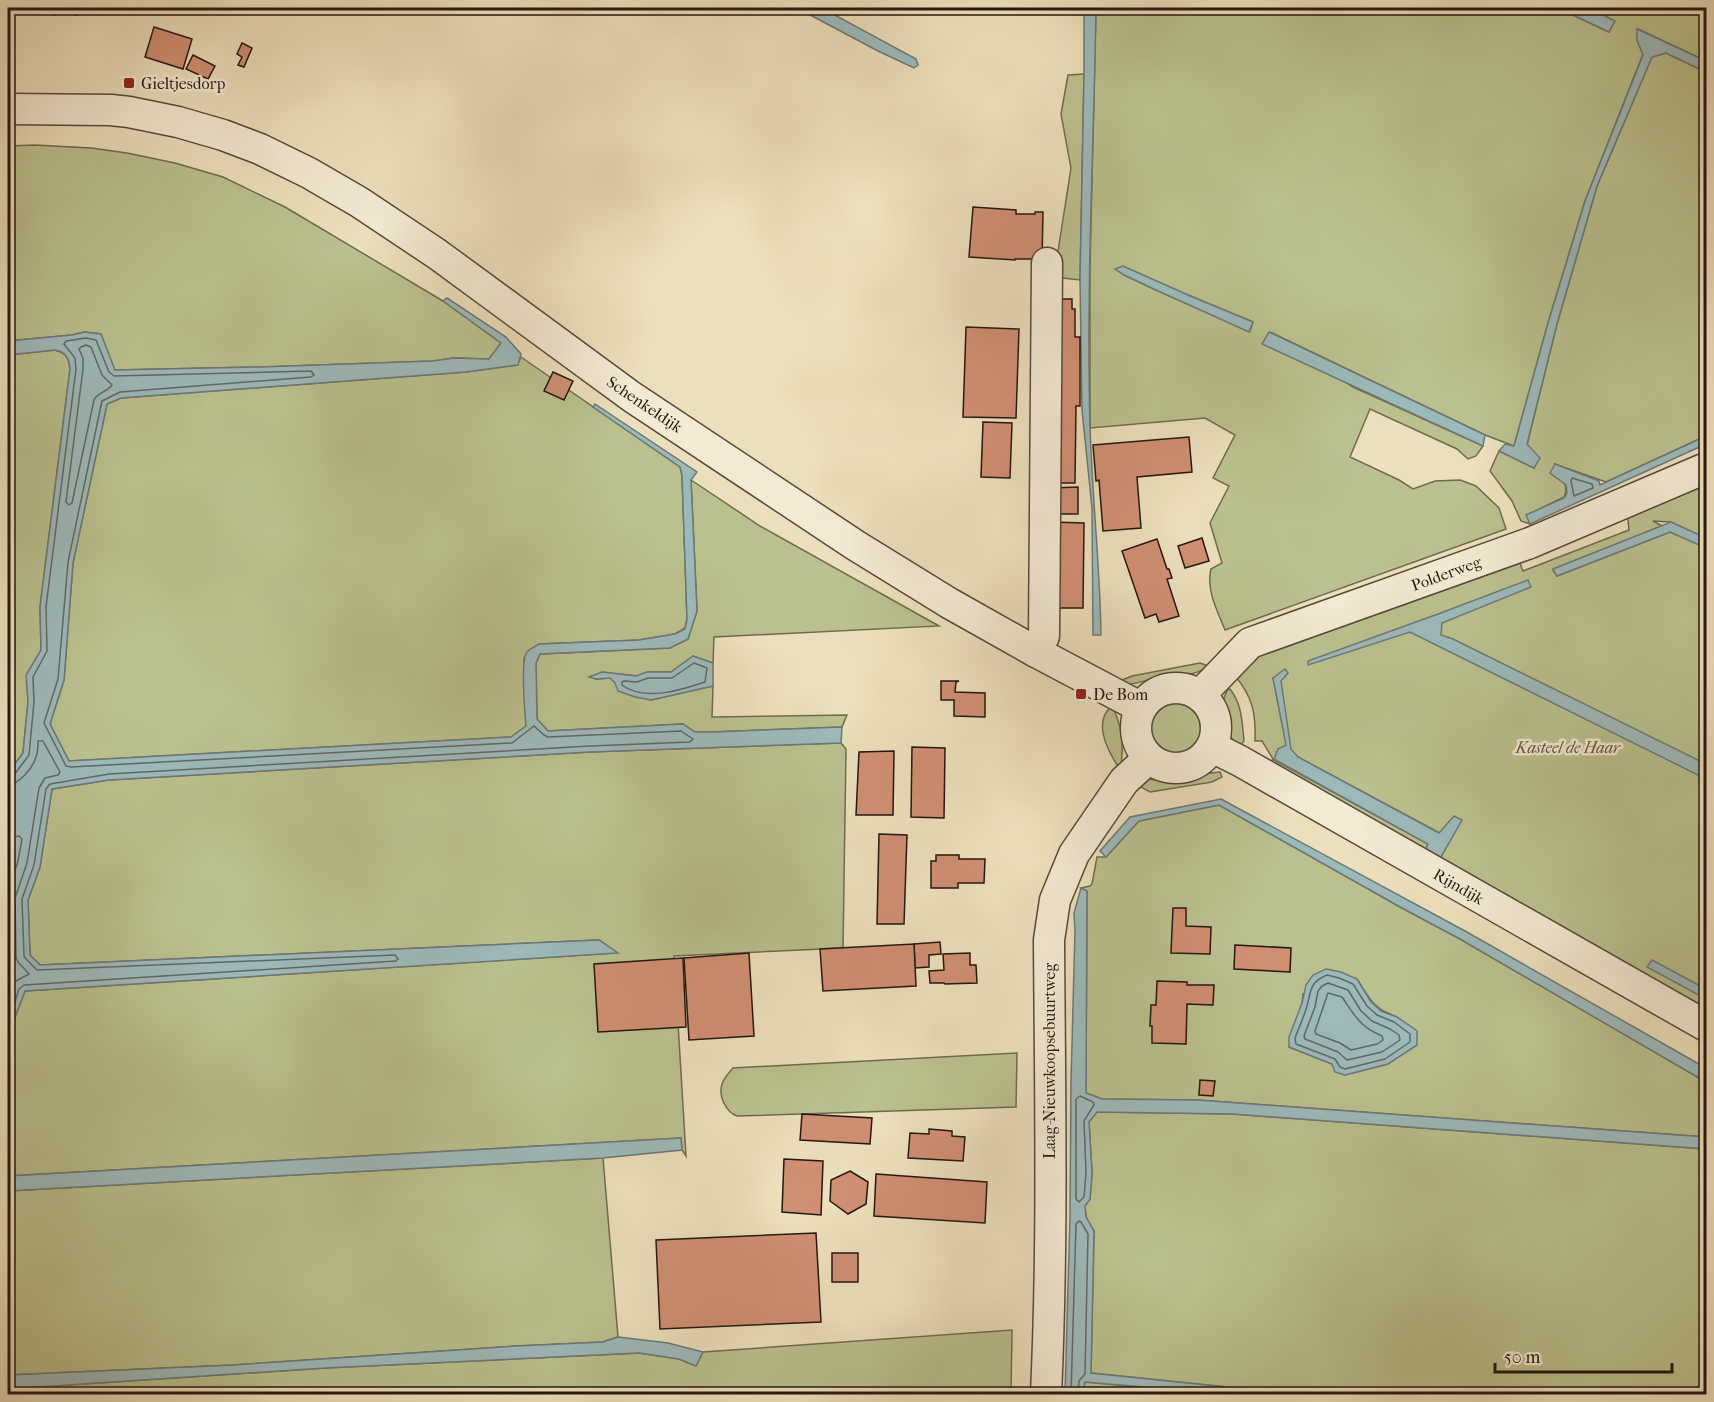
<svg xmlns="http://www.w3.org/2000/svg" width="1714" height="1402" font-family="'IM FELL French Canon',serif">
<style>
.green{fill:#bac18e;stroke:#6e6c4f;stroke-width:1.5;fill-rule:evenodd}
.water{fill:#9dbabb;stroke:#6c7977;stroke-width:1.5}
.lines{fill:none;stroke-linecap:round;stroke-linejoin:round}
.shore{stroke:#606866;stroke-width:1.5}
.building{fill:#d08f72;stroke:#231710;stroke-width:1.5}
.minor-casing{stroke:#55493b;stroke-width:33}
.minor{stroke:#f3ead3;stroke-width:30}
.poi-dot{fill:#8f2418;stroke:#f3ead3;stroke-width:2}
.labels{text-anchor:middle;stroke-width:5;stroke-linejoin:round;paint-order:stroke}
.poi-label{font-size:16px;fill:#231710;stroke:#f3ead3;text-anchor:start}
.street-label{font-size:16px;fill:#231710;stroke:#f3ead3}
.park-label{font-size:16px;font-style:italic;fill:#58523c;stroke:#f3ead3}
</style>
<rect width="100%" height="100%" fill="#ecdfbb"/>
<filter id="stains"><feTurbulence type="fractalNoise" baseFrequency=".00333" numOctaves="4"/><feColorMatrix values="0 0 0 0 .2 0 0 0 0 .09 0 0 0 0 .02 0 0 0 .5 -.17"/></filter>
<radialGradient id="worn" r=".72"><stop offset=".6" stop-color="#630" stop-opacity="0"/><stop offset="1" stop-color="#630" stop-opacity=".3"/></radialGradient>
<g class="green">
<path d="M1096,8H1558L1609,32L1614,21L1589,8H1706V61L1638,29L1637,40L1643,54L1585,201L1548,323L1514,446L1485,435L1270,332L1353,387L1483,446L1476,456L1468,459L1457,449L1370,409L1350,457L1399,480L1413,489L1435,481L1460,480L1476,486L1499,508L1506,529L1225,630C1217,610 1206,590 1211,569L1222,563L1210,523L1229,486L1213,478L1235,435L1205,418L1090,428V267ZM1116,269L1188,295L1253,322L1250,331L1156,290L1124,275Z"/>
<path d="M1666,53L1706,72V436L1606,482L1555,464C1560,474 1570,487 1564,497L1527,515L1530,524L1521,521L1512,501L1490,471L1499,451L1534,468L1527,445L1557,324L1597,186L1652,57Z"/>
<path d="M1084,74L1080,280L1054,277L1071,168L1061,114L1068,75Z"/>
<path d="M35,145L91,148L127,153L175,163L223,177L285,207L443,301L501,343L489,359L454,358L433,361L261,367L114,370L100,334L85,332L72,335L8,341V146Z"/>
<path d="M55,350C66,353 69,358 70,369L40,607L41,650L27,675L28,702L23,753L9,772L8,781V355Z"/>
<path d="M521,357L680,467L682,475L687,619L685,628L675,634L639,640L539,644L524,658L526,726L511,737L69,761L50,724L64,680L73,563L107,404L121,398L466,372L517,365Z"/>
<path d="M1706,475V1012L1438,862L1451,839L1281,748L1278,749L1274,760L1428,844L1424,853L1267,768L1273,759L1262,741H1255C1256,714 1253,697 1235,676L1251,657L1517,556L1523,571L1629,530L1627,511ZM1653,521L1671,522L1687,539L1670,532L1557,576L1553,570L1662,526ZM1288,673L1281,680L1282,723L1273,678Z"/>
<path d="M691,480L760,526L939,626L714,637L713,663L693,656L671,672H647L637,676L602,672L596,679L610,678L651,700L713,686L712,717L847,715L842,727L712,732H695L683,724L548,731L537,719L536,663L540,654L670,648L688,639L697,611Z"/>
<path d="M1200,663L1208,666C1189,680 1181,671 1161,676C1147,680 1138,684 1123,685L1122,680L1132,676Z"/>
<path d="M1230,689C1242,704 1242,722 1244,741L1238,748L1229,734L1223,701L1227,690Z"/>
<circle cx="1174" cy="729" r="27"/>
<path d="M1112,706C1122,725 1124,744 1121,765H1117C1107,749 1093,721 1112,706Z"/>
<path d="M841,743L846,749L843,948L674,956L686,1156L682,1150L681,1138L8,1176V1056L10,1053L14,1020L25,991L617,953L599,940L40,965L30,955L28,900L40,867L52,789L109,780L590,752Z"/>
<path d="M1220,772L1222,777L1212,782L1150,792L1139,786L1148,779L1174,783L1201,774Z"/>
<path d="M1219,805L1402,908L1460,939L1706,1082V1137L1198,1100L1102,1099L1086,1093L1087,891L1081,888L1090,886L1092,884L1097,857H1106L1139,821ZM1357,979C1371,1000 1371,1007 1397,1017L1388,1064L1345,1075L1335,1071L1332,1064L1289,1047L1302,1003L1303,994Z"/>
<path d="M1017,1053L1016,1107L737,1116C726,1112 718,1096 722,1084C724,1078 729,1073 733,1068Z"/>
<path d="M1097,1112L1233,1114L1706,1149V1394H1227L1226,1387L1091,1373L1094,1231L1086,1217L1085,1206L1090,1199L1092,1173L1089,1122Z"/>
<path d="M603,1158L618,1337L603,1342L517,1346L233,1365L8,1375V1191Z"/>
<path d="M1012,1330L1011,1394H8V1389L326,1368L639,1353L679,1359L696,1366L703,1352Z"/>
<path d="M1085,1382L1214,1394H1083Z"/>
</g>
<g class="water">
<path d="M797,8H822L916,59L918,65L914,68L878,51Z"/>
<path d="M1084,8H1096C1094,147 1086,287 1090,426C1092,496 1100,565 1101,635H1093L1092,508L1082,410L1080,280L1084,74Z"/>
<path d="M1558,8H1589L1615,21L1609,32Z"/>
<path d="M1637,29L1706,61V72L1666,53L1652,57L1597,186L1557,324L1527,444L1540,458L1534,468L1499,451L1505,444L1514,446L1548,323L1585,201L1643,55L1637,40Z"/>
<path d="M1123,266L1188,295L1253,322L1249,332L1156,290L1124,275L1115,269Z"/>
<path d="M447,298L506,337L521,354L518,365L466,372L121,398L107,404L73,563L64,680L50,724L69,761L511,737L526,726C525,713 520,661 527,652C529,649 535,647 539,644L639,640L675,634L685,629L687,619L682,475L680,467L593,407L595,404L697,472L691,480L697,611L688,639L670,648L540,654L536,663L537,719L548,731L683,724L695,732H712L842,727L841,743L590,752L109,780L52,789L40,867L28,900L30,955L40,965L599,940L618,953L25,991L14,1020L10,1053L8,1056V828L11,812L8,795V781L9,772L23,753L28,702L26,675L41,650L40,607L70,369C69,358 66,352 55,350L8,355V341L72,335L85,332L101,334L115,370L261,367L433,361L454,358L489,359L501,343L443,301Z"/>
<path d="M1269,332L1485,435L1483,446L1262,344Z"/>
<path d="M1706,436V444L1530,524L1526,515L1564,498L1567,493L1566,485L1550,473L1555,464L1599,481L1600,485Z"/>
<path d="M1671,522L1706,538V548L1670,532L1557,576L1553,569Z"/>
<path d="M1528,580L1531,587L1442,623L1441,635L1453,639L1706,764V779L1410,632L1308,665V661L1438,614Z"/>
<path d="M693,656L713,663V686L651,700L635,697L618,691L615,683L610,678L596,679L589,677L602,672L636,676L647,672H671Z"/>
<path d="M1285,669L1288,673L1281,681L1291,749L1298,757L1439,833L1454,816L1462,820L1438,862L1424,853L1428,844L1274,759L1278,749L1286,745L1273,678Z"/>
<path d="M1221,799L1465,931L1706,1068V1082L1460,939L1402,908L1219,805L1139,821L1106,857L1100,851L1130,817Z"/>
<path d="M1081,888L1087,891L1086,1093L1102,1099L1198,1100L1706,1137V1149L1233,1114L1097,1112L1089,1122L1092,1173L1090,1199L1085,1206L1086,1217L1094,1231L1091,1373L1226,1387L1227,1394L1085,1382L1083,1394H1065L1070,1217L1071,1081L1075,931L1074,913Z"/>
<path d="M1652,960L1706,989V999L1647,967Z"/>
<path d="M1326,969L1341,972L1357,979L1371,1002L1381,1011L1397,1017L1417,1031V1045L1388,1064L1345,1075L1335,1072L1332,1064L1289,1047V1037L1302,1003L1306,985L1313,975Z"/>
<path d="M681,1138L682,1150L603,1158L8,1191V1176Z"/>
<path d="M618,1337L668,1343L703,1352L696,1366L679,1359L639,1353L326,1368L8,1389V1375L233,1365L517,1346L603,1342Z"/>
</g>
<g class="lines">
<g class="shore">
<path d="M86,345L91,347L102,375L112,385C107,392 98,392 94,400L72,503L69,505L66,502L83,369V358L79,349L81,347Z"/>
<path d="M1572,478L1592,484L1593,488L1574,496L1571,481Z"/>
<path d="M694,663L707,668L705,682C681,690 645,702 622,685V682L624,681L637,682L648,678H672Z"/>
<path d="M8,777L14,775L29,755L34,702L33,677L47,651L46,607L76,369L75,358L64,344L66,341L86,338L96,340L109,372L114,376L311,371L314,375L311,377L120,392L102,401L68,562L58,679L44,723L66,766L71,767L512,743L534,726L544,735L548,737L681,731L693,739L690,742L590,746L109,774L50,784L46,789L34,865L22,899L24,956L26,959L37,970L395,955L398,959L396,961L24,985L19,989L8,1025"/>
<path d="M8,785C19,784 33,768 36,757C38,752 38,746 38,741H43L60,772L58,775L45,778L39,788L27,863L15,898L16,957L18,962L29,974L14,982L8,999"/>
<path d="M8,838L19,836L22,839L18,861L8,891"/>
<path d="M1327,975L1339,978L1353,984L1367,1006L1377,1015L1394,1022L1410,1034V1042L1385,1059L1345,1069L1340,1067L1335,1059L1296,1044L1295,1038C1299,1027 1304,1017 1307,1006C1311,990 1310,982 1327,975Z"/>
<path d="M1328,983L1348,990L1361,1011L1372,1021L1390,1029L1399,1035L1400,1040L1382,1052L1347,1060L1338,1052L1305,1039L1304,1036L1315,1007L1318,991L1322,986Z"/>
<path d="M1328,993L1342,997C1355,1016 1360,1027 1382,1036L1383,1040L1377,1044L1351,1050L1340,1043L1316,1034L1315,1031Z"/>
<path d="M1080,1096L1093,1102L1094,1105L1084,1121L1086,1173L1084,1197L1079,1202L1076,1199V1099Z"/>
<path d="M1071,1394L1076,1224L1079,1221L1081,1222L1088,1234L1085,1374L1079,1381L1078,1394"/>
</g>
</g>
<g class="building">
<path d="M53,8H85V10L81,14L76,15L72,12L54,15Z"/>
<path d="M154,27L192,39L183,69L145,57Z"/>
<path d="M242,43L252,48L244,67L238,65L242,57L237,54Z"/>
<path d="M193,55L215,66L208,79L186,69Z"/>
<path d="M973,207L1016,210V214H1035V212H1043L1042,259H1015V260L969,257Z"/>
<path d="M1055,299H1072V309H1075V337H1080V406H1076L1075,483H1052Z"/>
<path d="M966,327L1019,329L1016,418L963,417Z"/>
<path d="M553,372L573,381L564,400L544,391Z"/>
<path d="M983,422L1012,423L1010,478L981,477Z"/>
<path d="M1189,437L1192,472L1137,477L1141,528L1103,531L1099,480L1096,481L1093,445Z"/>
<path d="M1078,487V514H1052V488Z"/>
<path d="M1051,522L1084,523L1083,608H1052Z"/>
<path d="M1202,538L1209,561L1185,568L1178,546Z"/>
<path d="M1157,539L1167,569H1169L1172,578L1167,579L1179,616L1159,622L1156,614L1145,618L1122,551Z"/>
<path d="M941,681H959L956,682L955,692L985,693V717L954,716V700H941Z"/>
<path d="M912,747L945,748L944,818L911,817Z"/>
<path d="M894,751L893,815H856L859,752Z"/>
<path d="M879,834L907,835L904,924H877Z"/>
<path d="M936,855H959V859H985L984,883H958V888H931V861H936Z"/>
<path d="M1173,908H1186V926L1211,927L1210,954L1171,953Z"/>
<path d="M940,942L941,954L929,955V967L915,968L914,944Z"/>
<path d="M914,944L916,986L823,991L820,949Z"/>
<path d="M1235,945L1291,948L1290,972L1234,969Z"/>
<path d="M749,953L754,1036L689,1040L684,958Z"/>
<path d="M970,953V965H976L977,983L945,984L944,983H930L929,971L944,970L943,954Z"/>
<path d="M683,958L686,1027L598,1032L594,964Z"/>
<path d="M1157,981L1187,982V985H1214L1213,1005L1187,1004L1186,1044L1152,1043V1026H1150L1151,1005H1156Z"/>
<path d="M1200,1080L1215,1081L1213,1096L1199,1095Z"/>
<path d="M802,1114L872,1118L870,1144L800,1140Z"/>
<path d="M929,1129L952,1131V1136L965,1137L963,1161L908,1158L910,1133L929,1134Z"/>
<path d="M784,1159L823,1161L821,1215L782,1212Z"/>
<path d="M850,1171L868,1182L866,1204L848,1214L830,1201L831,1180Z"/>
<path d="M876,1174L987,1182L985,1223L874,1216Z"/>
<path d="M816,1233L821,1322L660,1329L656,1240Z"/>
<rect x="832" y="1253" width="26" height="29"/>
</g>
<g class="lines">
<g class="minor-casing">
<g id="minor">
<path d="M8,109L111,110L129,112L178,122L223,135L260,149L309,173L359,202L437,254L632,397L855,545L949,603L1036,652L1140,707"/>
<path d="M1036,652L1044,636L1047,263"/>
<circle cx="1176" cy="728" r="40"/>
<path d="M1200,695L1250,643L1530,543L1706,468"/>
<path d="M1212,747L1240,761L1706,1026"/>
<path d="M1046,1394C1053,1243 1050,1091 1049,940L1055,900L1074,854L1124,781L1149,758"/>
</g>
</g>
<use href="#minor" class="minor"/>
</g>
<g class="poi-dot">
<rect x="123" y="77" width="12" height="12" rx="3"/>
<rect x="1075" y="688" width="12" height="12" rx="3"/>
</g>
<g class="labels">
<g class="poi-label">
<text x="141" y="89">Gieltjesdorp</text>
<text x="1093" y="700">De Bom</text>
</g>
<g class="street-label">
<text transform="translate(645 404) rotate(34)" y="6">Schenkeldijk</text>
<text transform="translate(1446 573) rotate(-20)" y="6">Polderweg</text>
<text transform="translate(1459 886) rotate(30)" y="6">Rijndijk</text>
<text transform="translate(1049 1061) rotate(-90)" y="6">Laag-Nieuwkoopsebuurtweg</text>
</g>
<g class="park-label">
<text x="1568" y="753">Kasteel de Haar</text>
</g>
</g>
<rect width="1714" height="1402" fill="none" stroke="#ecdfbb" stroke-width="30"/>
<rect x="9" y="9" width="1696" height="1384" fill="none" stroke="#231710" stroke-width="3"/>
<rect x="15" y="15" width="1684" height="1372" fill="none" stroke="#231710" stroke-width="1.5"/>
<path d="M1495 1363v9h177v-9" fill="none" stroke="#231710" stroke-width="3"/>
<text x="1504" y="1363" font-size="18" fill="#231710" stroke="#f3ead3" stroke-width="4.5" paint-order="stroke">50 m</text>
<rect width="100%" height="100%" filter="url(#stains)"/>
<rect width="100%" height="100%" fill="url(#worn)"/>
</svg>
